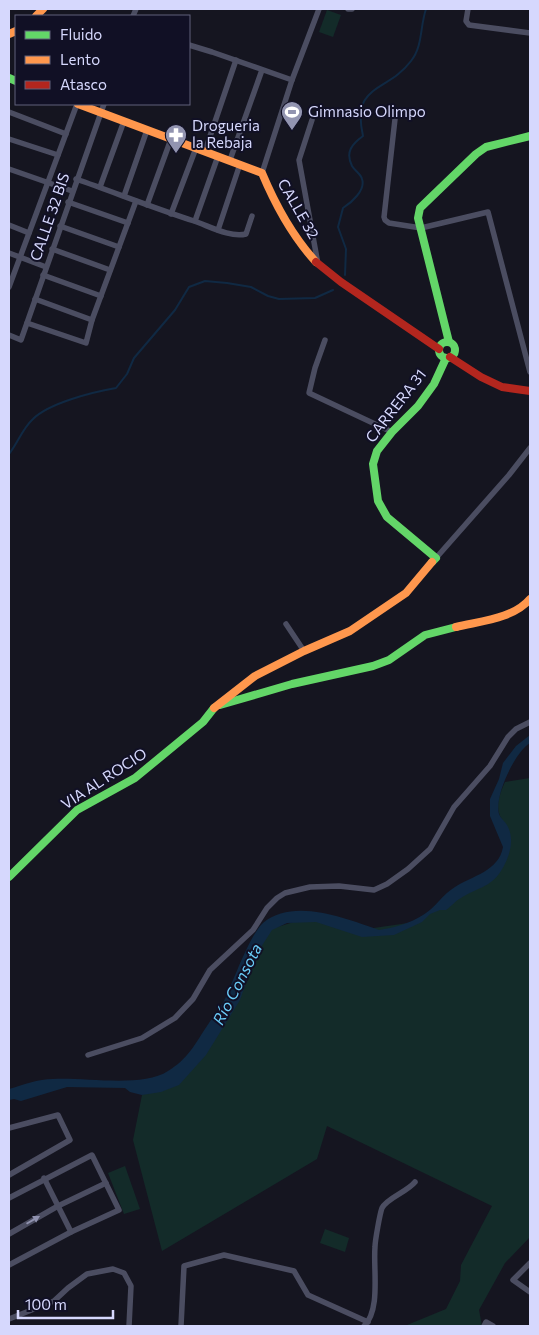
<svg xmlns="http://www.w3.org/2000/svg" width="539" height="1335" font-family="Commissioner,sans-serif">
<style>
.green{fill:#132b29}
.water{fill:#102943}
.lines{fill:none;stroke-linecap:round;stroke-linejoin:round}
.stream{stroke:#102943;stroke-width:2}
.street{stroke:#4b4d61;stroke-width:5.5}
.fast{stroke:#63d668;stroke-width:8}
.slow{stroke:#ff974d;stroke-width:8}
.jam{stroke:#b3261e;stroke-width:8}
.oneway{fill:#9092af}
.labels{text-anchor:middle;stroke-width:4;stroke-linejoin:round;paint-order:stroke}
.poi-label{font-size:15px;fill:#d6d8fd;stroke:#111025;text-anchor:start}
.street-label{font-size:15px;fill:#d6d8fd;stroke:#111025}
.water-label{font-size:16px;font-style:italic;fill:#6accf8;stroke:#111025}
</style>
<rect width="100%" height="100%" fill="#151520"/>
<g class="green">
<path d="M327,10L341,15L333,37L319,32Z"/>
<path d="M530,778V1237L505,1263L479,1310L482,1326H379L407,1325L446,1309L460,1281L461,1265L492,1206L327,1126L317,1159L162,1251L133,1140L142,1095L188,1074L248,980L264,931L294,922L319,918L360,930L415,922L495,869L510,835C508,827 501,820 499,813C496,803 501,791 505,782Z"/>
<path d="M125,1166L140,1209L124,1214L108,1173Z"/>
<path d="M325,1229L349,1238L345,1252L320,1243Z"/>
</g>
<path class="water" d="M530,735V743C515,752 494,796 499,814C501,819 506,822 508,827C515,841 509,858 501,871C490,888 476,888 461,898C455,901 452,906 446,910H440L430,914L422,922L394,935L362,937L316,922L287,923L272,930L256,955L240,1000L206,1055L179,1085L161,1092L142,1095L130,1092L125,1088L67,1087L21,1101L14,1099L9,1100V1089C23,1085 38,1079 53,1079C85,1077 142,1088 168,1071C188,1059 195,1044 207,1026C213,1016 221,1008 226,997C234,979 250,935 263,923C294,897 347,919 379,930C393,928 411,923 423,915C435,908 443,894 455,887C472,876 499,871 503,847L490,816V799L499,779L503,763L516,746Z"/>
<g class="lines">
<g class="stream">
<path d="M345,275L346,249L338,227L343,208C351,203 366,190 362,179C361,174 355,171 352,166C345,152 352,144 363,136C351,83 387,93 411,61C423,46 420,26 426,9"/>
<path d="M9,454C18,443 22,429 33,419C49,403 93,392 116,388L127,374L134,358L175,310L189,287L205,281L227,283L251,287L268,296L279,299L315,298L333,290"/>
</g>
<g class="street">
<path d="M348,9H352"/>
<path d="M468,9L466,21L469,25L530,33"/>
<path d="M133,16L136,9"/>
<path d="M189,45L212,52L292,80"/>
<path d="M9,112L66,134"/>
<path d="M395,119L384,217L385,220L389,223L421,228L488,212L530,372"/>
<path d="M312,120L299,160L318,264"/>
<path d="M9,139L58,155"/>
<path d="M205,151L236,60"/>
<path d="M230,160L262,70"/>
<path d="M9,169L72,191"/>
<path d="M262,173L292,80L319,9"/>
<path d="M76,179C116,193 154,208 194,221C209,226 230,238 246,234L252,216"/>
<path d="M100,187L124,121"/>
<path d="M124,196L147,130"/>
<path d="M68,202L128,223"/>
<path d="M147,205L171,139"/>
<path d="M171,214L196,148"/>
<path d="M195,221L218,156"/>
<path d="M9,225L29,233"/>
<path d="M60,226L119,247"/>
<path d="M218,230L240,164"/>
<path d="M52,249L110,270"/>
<path d="M9,253L46,267"/>
<path d="M43,275L101,296"/>
<path d="M9,287L77,104"/>
<path d="M35,299L92,320"/>
<path d="M27,323L86,343L92,320L136,201"/>
<path d="M9,335L21,340L104,104"/>
<path d="M325,340L315,368L309,393L392,432"/>
<path d="M436,558L509,475L530,448"/>
<path d="M286,624L304,651"/>
<path d="M88,1055L142,1038L175,1018L193,999L210,970L253,930L267,908L277,898L285,893L310,887L339,886L374,890L387,884L408,869L430,849L454,807L490,766L508,737L516,729L530,722"/>
<path d="M9,1128L58,1115L70,1140L9,1175"/>
<path d="M44,1178L71,1232"/>
<path d="M9,1198L92,1155L119,1210L71,1232L9,1265"/>
<path d="M9,1234L58,1206L106,1183"/>
<path d="M530,1263L513,1280L530,1292"/>
<path d="M9,1319L54,1301L68,1288L87,1274L113,1269L124,1273L131,1286L129,1326"/>
<path d="M181,1326L184,1266L224,1255L294,1271L308,1295L368,1322"/>
<path d="M364,1326C381,1310 373,1269 375,1247C375,1241 380,1213 382,1208C387,1198 407,1192 415,1182"/>
<path d="M484,1326L486,1322L493,1326"/>
</g>
<g class="fast">
<path d="M9,78L16,81"/>
<path d="M449,342L418,218L420,208L476,154L486,147L530,136"/>
<circle cx="447" cy="350" r="8"/>
<path d="M432,562L436,558L387,517L378,501L373,464L377,451L392,432L418,406L434,384L446,358"/>
<path d="M220,705L292,684L373,666L389,660L425,635L456,627"/>
<path d="M9,877L77,810L135,778L203,722L214,708"/>
</g>
<g class="slow">
<path d="M36,16L43,9"/>
<path d="M9,34L16,31"/>
<path d="M78,104L262,173C275,204 293,237 316,262"/>
<path d="M456,627C480,621 513,619 530,599"/>
<path d="M214,708L255,676L304,651L350,631L406,593L432,562"/>
</g>
<g class="jam">
<path d="M316,262L341,282L439,349"/>
<path d="M450,357L481,377L502,387L530,391"/>
</g>
</g>
<defs><path id="oneway-solid" d="M-6-.8H1V-3.2L6.5 0L1 3.2V.8H-6Z" transform="scale(1.25)"/></defs>
<use class="oneway" href="#oneway-solid" transform="translate(33 1220) rotate(-30)"/>
<defs>
<g id="stadium-pin" transform="scale(1.125)"><path d="M0 17L-7.5 6A9.5 9.5 0 1 1 7.5 6Z" fill="#9294b0" stroke="#111025"/><path d="M0-5a6.5 5 0 1 0 0 10a6.5 5 0 1 0 0-10ZM-3.5-1.8h7v3.6h-7Z" fill="#fff"/></g>
<g id="pharmacy-pin" transform="scale(1.125)"><path d="M0 17L-7.5 6A9.5 9.5 0 1 1 7.5 6Z" fill="#9294b0" stroke="#111025"/><path d="M-2-6h4v4h4v4h-4v4h-4v-4h-4v-4h4Z" fill="#fff"/></g>
</defs>
<g fill-rule="evenodd">
<use href="#stadium-pin" x="292" y="112"/>
<use href="#pharmacy-pin" x="176" y="135"/>
</g>
<g class="labels">
<g class="poi-label">
<text x="308" y="117">Gimnasio Olimpo</text>
<text x="192" y="131">Drogueria<tspan x="192" dy="17">la Rebaja</tspan></text>
</g>
<g class="street-label">
<text transform="translate(298 209) rotate(60)" y="5">CALLE 32</text>
<text transform="translate(50 217) rotate(-71)" y="5">CALLE 32 BIS</text>
<text transform="translate(396 406) rotate(-52)" y="5">CARRERA 31</text>
<text transform="translate(104 779) rotate(-33)" y="5">VIA AL ROCIO</text>
</g>
<g class="water-label">
<text transform="translate(237 984) rotate(-63)" y="6">Río Consota</text>
</g>
</g>
<rect width="539" height="1335" fill="none" stroke="#d6d8fd" stroke-width="20"/>
<rect x="15" y="15" width="175" height="90" fill="#111025" stroke="#60607b"/>
<rect x="25" y="31" width="25" height="8" fill="#63d668" stroke="#60607b"/>
<text x="60" y="40" font-size="15" fill="#d6d8fd">Fluido</text>
<rect x="25" y="56" width="25" height="8" fill="#ff974d" stroke="#60607b"/>
<text x="60" y="65" font-size="15" fill="#d6d8fd">Lento</text>
<rect x="25" y="81" width="25" height="8" fill="#b3261e" stroke="#60607b"/>
<text x="60" y="90" font-size="15" fill="#d6d8fd">Atasco</text>
<path d="M18 1310v8h95v-8" fill="none" stroke="#d6d8fd" stroke-width="2.5"/>
<text x="25" y="1310" font-size="15" fill="#d6d8fd" stroke="#111025" stroke-width="4" paint-order="stroke">100 m</text>
</svg>
